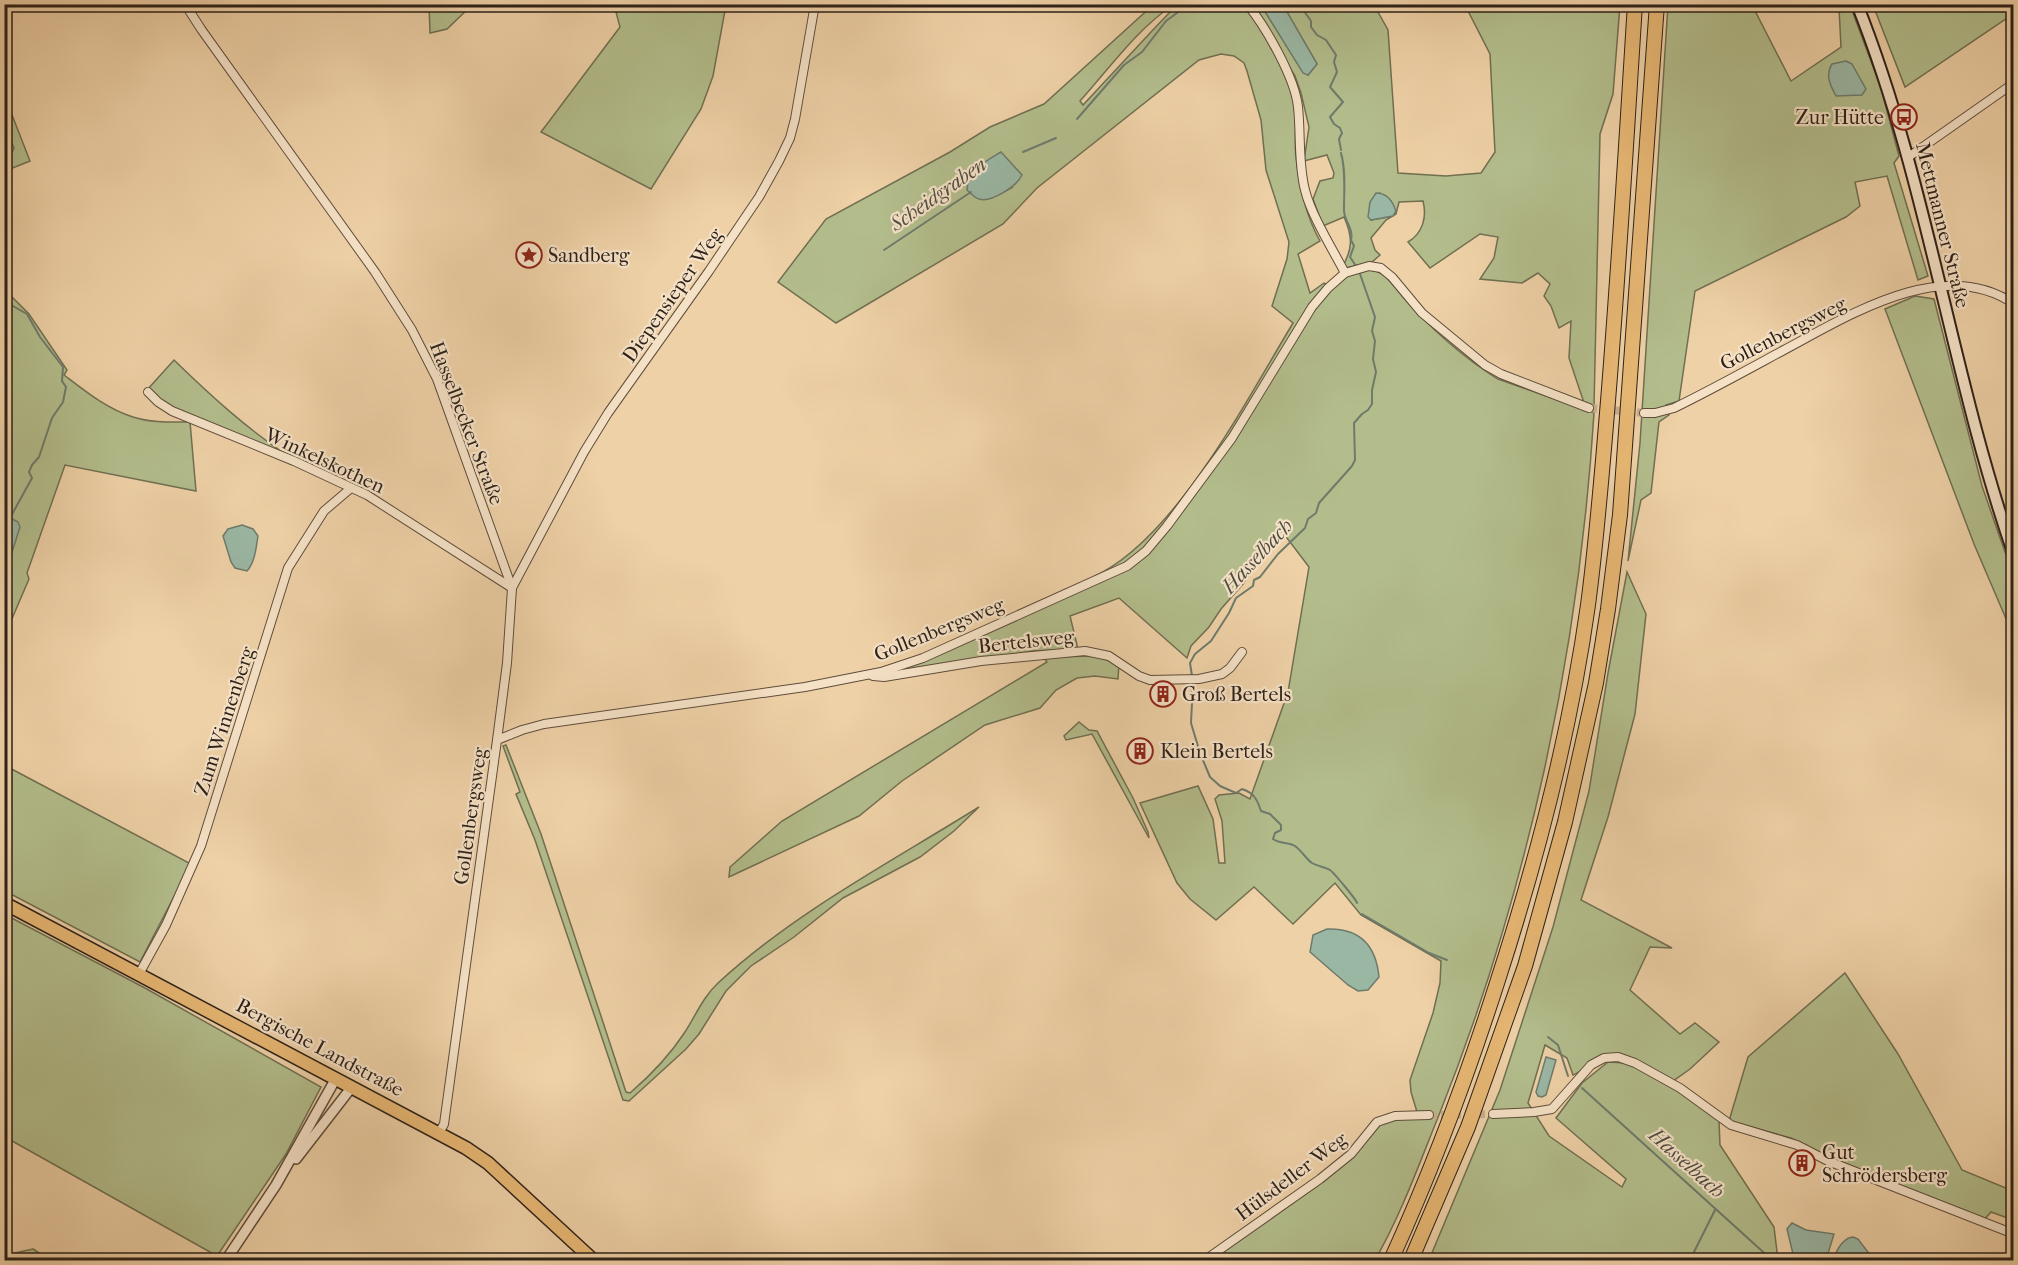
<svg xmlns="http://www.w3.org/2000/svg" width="2018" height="1265" font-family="'IM FELL French Canon',serif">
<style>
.green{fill:#b3bd8c;stroke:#706f52;stroke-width:1.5;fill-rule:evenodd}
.water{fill:#9ab7a4;stroke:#6e7b6c;stroke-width:1.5}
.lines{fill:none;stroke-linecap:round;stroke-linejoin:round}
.stream{stroke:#6e7b6c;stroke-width:2}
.minor-tunnel{stroke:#c8ae8b;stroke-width:8;stroke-dasharray:8 4;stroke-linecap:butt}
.minor-casing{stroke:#5e4d3c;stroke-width:10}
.tertiary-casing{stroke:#5e4d3c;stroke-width:12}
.secondary-casing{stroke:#2d2119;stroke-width:14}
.primary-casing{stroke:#2d2119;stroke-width:15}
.motorway-casing{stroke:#2d2119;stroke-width:16}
.minor{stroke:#f5e1c6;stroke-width:8}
.tertiary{stroke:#f5e1c6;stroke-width:9}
.secondary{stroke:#f5e1c6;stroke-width:10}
.primary{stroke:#e8b874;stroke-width:12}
.motorway{stroke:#e8b874;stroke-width:14}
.labels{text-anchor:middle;stroke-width:4.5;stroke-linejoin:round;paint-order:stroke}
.poi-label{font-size:20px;fill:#2d2119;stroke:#f5e1c6;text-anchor:start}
.street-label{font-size:20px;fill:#2d2119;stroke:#f5e1c6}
.water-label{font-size:21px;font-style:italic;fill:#4e4e43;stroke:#f5e1c6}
</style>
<rect width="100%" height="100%" fill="#efd1a7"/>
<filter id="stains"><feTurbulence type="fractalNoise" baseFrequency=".00333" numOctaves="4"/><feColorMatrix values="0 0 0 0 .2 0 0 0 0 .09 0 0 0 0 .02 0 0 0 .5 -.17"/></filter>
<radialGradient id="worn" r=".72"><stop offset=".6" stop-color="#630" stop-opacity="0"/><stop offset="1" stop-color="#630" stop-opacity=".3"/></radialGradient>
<g class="green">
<path d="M1242,4C1260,22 1292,81 1295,106C1297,123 1294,140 1296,157C1299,185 1306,216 1320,241L1298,254L1310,293L1324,283L1328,285L1231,437L1151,542L1124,565L1093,579V577C1175,540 1247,399 1293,323L1272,306L1287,259L1289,242L1266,170L1261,120L1247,71L1244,63L1234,56L1221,54L1199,60L1037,188L1003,224L836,323L778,282L826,219L950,152L990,127L1044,104L1153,5H1173C1137,29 1109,69 1080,101L1083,105L1151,32L1169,13L1181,5ZM1013,187C994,196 985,206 968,190Z"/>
<path d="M429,5V4L472,5L447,29L430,33Z"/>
<path d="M610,5H726L713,76L701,109L651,189L541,132L620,27L616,12Z"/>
<path d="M1251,5H1261L1303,72L1308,75L1317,64L1283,5H1374L1388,30L1398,173L1446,176L1481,173L1495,152L1490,54L1465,5H1620L1613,94L1600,134L1594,407L1584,403L1569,358L1571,321L1559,328L1551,306L1544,296L1550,284L1538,273L1522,283L1480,279L1494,258L1498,237L1480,234L1430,268L1408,242C1423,233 1427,217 1423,201L1399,202L1396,214L1386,220L1371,238L1375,250L1380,255L1372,262L1341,269C1353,250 1353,237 1344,217L1323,226L1313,199L1320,181L1333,178L1334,173L1327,155L1304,161L1309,127L1301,93L1295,76ZM1380,193L1391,201L1396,213L1393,216L1371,220Z"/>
<path d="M1668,5H1752L1791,81L1841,47L1839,8L1837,5H1850L1881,88L1899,156L1894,163L1928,276L1918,280L1887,176L1855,182L1860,206L1846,217L1695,291L1679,401L1666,405L1669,415L1659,422L1651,493L1641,500L1628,561L1640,443Z"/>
<path d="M1873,5H2006L2013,12V14L1905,87Z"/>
<path d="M5,97L30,161L5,171V157L12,152L14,148L5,127Z"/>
<path d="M1368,270C1385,270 1393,286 1403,297C1429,327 1464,358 1498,379L1594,413C1579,652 1528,892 1439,1115C1419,1164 1401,1215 1375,1260H1212L1323,1182L1354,1156L1381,1124L1390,1120L1429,1118L1417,1112L1411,1092L1410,1080L1433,1013L1440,983L1441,961L1361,915L1335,883L1293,924L1254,887L1216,920L1190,899L1177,883L1140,803L1198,786L1213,819L1219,863H1225L1222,821L1215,799L1219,795L1239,793L1250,799L1288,692L1309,567L1284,534L1266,550L1243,584L1221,609L1209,627L1191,646L1187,658L1119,598L1070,616L1078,649L1033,651L886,674L1140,558L1232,444L1316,305L1344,277Z"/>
<path d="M5,290L29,314L67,370L64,375C85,391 107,409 133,417C151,423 172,422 190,422L196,491L65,465L27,573L29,579L5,635Z"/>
<path d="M1915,296L1934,299L1982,486L2013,575V635L1974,544L1885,309Z"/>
<path d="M174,360C210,395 246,428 288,456L173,411L147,390Z"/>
<path d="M1627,572L1646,614L1635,714L1608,817L1581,900L1672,948L1650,947L1630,990L1680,1034L1695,1023L1719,1042L1690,1069L1673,1081C1653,1070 1624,1046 1600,1056C1590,1061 1584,1071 1573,1075L1567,1058L1545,1045L1528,1103L1549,1136L1622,1187L1626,1179L1556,1118L1582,1083L1608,1062L1627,1063L1651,1075L1681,1093L1719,1121L1720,1145L1774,1227L1778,1260H1676L1660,1258L1657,1260H1429L1500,1090L1553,927L1589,791L1608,673Z"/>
<path d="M1095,656L1119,664L1118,679L1095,676L1077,678L1056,690L1040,708L985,725L902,781L859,816L729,877L730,867L782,821L1047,662L1043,657Z"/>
<path d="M1079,722L1089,730L1097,731L1133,798L1148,832L1149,838L1092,734L1066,740L1064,736Z"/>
<path d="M506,745L541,834L626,1092L630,1093C651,1075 670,1055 685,1032C696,1015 703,997 718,983C795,912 891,862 979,807L954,831L920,857L843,898L794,937L751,966L726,991L699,1034L686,1049L629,1101L623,1100L535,840L516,794L520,792L503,746Z"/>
<path d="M4,765L191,864L140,962L5,891Z"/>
<path d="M4,914L145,988L321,1087L286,1154L217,1256L5,1137Z"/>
<path d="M1845,973L1898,1054L1962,1170L2013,1191V1220L1991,1212L1984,1220L1828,1157L1791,1138L1729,1121L1748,1057Z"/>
<path d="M33,1249L50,1260H5V1255Z"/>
</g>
<g class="water">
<path d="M1261,5H1283L1317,64L1308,75L1303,73Z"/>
<path d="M1846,61L1852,64L1866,89L1862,95L1836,96C1830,85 1825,75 1832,64Z"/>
<path d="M1001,152L1022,175C1017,186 991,203 979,199C975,198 971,194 967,190C967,170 986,161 1001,152Z"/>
<path d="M1376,193C1387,193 1393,202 1396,211L1393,216L1371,220L1368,217L1370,202Z"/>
<path d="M5,515L18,522L20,527L5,574Z"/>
<path d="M242,525L253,529L258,536C256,548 255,562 247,571L235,568L231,562L223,536L228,529Z"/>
<path d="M1327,929C1359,928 1376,945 1379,977L1368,990L1358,991L1348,985L1310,952L1313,935Z"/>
<path d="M1546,1057L1556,1060L1546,1095L1542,1097L1538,1096L1536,1092Z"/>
<path d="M1792,1223L1806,1230L1834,1234L1826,1260H1804L1793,1254L1787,1229Z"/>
<path d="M1853,1237L1858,1239L1874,1260H1841L1835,1255C1838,1248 1844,1238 1853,1237Z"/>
</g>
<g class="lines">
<g class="stream">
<path d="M1299,4L1311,21V27L1317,35L1326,40L1336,55L1334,62L1337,72L1330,87L1343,102L1330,117L1334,124L1340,128L1342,133L1339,139L1341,150"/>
<path d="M1077,119L1124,65L1142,52L1166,21L1185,7L1196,4"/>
<path d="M1023,152L1056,138"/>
<path d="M1341,153C1346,171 1344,191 1344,209C1343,220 1354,228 1351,240L1354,246L1350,257L1356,266"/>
<path d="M884,250L971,192"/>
<path d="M4,301L27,314L40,337L63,367L62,381L66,387L63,402L52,418L39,457L32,465L29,472L32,478L10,518"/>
<path d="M1192,676L1190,663L1195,654L1211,641L1229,613L1236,598L1253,586L1254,580L1260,577L1278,554L1305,528L1308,519L1316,513L1319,503L1352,466L1355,460L1354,423L1362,414L1368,410L1372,404V390L1376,372L1373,359L1375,341L1372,331L1375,317L1359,271"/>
<path d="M1193,682L1191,723L1200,753L1210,777L1220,786L1236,793L1242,789C1254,793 1257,799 1261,811L1270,814L1281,825V830L1275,833L1273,839C1280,844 1288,842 1295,846C1302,851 1306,859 1312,863C1317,866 1325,867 1330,870C1333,872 1356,899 1357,903"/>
<path d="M1362,914L1429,953L1447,960"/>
<path d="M1548,1037L1558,1045L1568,1076"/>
<path d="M1582,1088L1772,1260"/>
<path d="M1690,1260L1715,1210"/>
</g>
<g class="minor-tunnel">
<path d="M1589,408L1644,413"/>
<path d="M1429,1115L1493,1114"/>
</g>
<g class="minor-casing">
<g id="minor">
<path d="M185,4L201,29L375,272L412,330L437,379L512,588L507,663L497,740"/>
<path d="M1247,4C1266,27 1295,78 1298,107C1301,135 1298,163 1305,190C1311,215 1333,250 1345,273"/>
<path d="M1907,158L2014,83"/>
<path d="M148,392L158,402L172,411L294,461L367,495L512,588"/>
<path d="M1644,413H1655L1674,408C1711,390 1747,370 1784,350C1848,316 1943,255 2014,304"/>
<path d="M512,588L584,452L608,413L709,271L759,197L779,161L790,138L795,119L815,4"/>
<path d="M873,676L884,677L981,661L1085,651L1109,656L1139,676L1150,680L1199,679L1222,674L1230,668L1242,652"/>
<path d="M139,974L166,925L201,846L288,568L324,511L351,488"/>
<path d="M1493,1114L1534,1112L1552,1109L1591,1065L1604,1058L1618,1057L1635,1063L1680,1088L1731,1125L1797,1145L1828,1161L2014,1234"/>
<path d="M439,1133L444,1124L497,740L522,730L544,724L805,687L881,672L923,658L1127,566L1146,551L1167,526L1232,438L1312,307L1328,288L1345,273L1369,266L1381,268L1392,277L1422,313L1485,365L1501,374L1589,408"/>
<path d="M1205,1260L1320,1179L1351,1154L1377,1122L1395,1116L1429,1115"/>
</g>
</g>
<g class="tertiary-casing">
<g id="tertiary">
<path d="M296,1159L351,1088"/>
<path d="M226,1260L276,1185L335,1080"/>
</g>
</g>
<g class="secondary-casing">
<path id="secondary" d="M1857,4C1928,182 1951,375 2014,555"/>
</g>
<g class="primary-casing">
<path id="primary" d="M4,903L466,1148L488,1163L593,1260"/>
</g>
<g class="motorway-casing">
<g id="motorway">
<path d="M1391,1260C1432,1170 1467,1077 1497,983C1537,860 1570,733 1588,605C1596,545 1601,485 1606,425C1618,285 1626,145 1635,4"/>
<path d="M1411,1260L1468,1127L1525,966L1565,822L1596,683L1608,609L1620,515L1657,4"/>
</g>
</g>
<use href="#minor" class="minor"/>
<use href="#tertiary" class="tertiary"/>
<use href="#secondary" class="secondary"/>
<use href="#primary" class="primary"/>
<use href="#motorway" class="motorway"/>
</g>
<defs>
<g id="bus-ring" transform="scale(1.35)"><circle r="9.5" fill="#f5e1c6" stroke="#8f2418" stroke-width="1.5"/><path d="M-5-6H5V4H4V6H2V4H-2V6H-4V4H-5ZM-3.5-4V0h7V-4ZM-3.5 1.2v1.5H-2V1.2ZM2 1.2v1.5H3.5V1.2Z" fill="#8f2418"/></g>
<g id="sight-ring" transform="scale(1.35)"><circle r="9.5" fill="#f5e1c6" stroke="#8f2418" stroke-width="1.5"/><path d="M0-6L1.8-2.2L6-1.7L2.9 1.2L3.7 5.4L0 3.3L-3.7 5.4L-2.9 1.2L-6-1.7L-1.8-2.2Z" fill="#8f2418"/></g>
<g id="building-ring" transform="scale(1.35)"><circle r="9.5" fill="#f5e1c6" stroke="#8f2418" stroke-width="1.5"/><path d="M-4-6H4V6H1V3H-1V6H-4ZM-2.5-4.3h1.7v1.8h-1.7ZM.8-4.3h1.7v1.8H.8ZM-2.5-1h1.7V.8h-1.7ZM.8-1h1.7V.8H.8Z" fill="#8f2418"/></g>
</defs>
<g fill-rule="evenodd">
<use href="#bus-ring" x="1904" y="117"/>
<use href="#sight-ring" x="529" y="255"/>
<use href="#building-ring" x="1163" y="694"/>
<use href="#building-ring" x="1140" y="751"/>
<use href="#building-ring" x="1802" y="1163"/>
</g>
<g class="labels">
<g class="poi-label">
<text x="1884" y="124" text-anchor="end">Zur Hütte</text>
<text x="548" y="262">Sandberg</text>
<text x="1182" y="701">Groß Bertels</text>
<text x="1160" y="758">Klein Bertels</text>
<text x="1822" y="1159">Gut<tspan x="1822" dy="23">Schrödersberg</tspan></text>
</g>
<g class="street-label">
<text transform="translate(1943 225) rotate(76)" y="7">Mettmanner Straße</text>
<text transform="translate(672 295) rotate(-55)" y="7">Diepensieper Weg</text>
<text transform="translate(1783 333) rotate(-27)" y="7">Gollenbergsweg</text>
<text transform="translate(467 423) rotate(69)" y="7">Hasselbecker Straße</text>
<text transform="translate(325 460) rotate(25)" y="7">Winkelskothen</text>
<text transform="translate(939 629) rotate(-22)" y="7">Gollenbergsweg</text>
<text transform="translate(1026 641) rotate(-6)" y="7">Bertelsweg</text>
<text transform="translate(224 721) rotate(-72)" y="7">Zum Winnenberg</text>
<text transform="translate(470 816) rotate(-82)" y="7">Gollenbergsweg</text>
<text transform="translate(320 1047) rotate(28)" y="7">Bergische Landstraße</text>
<text transform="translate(1291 1176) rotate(-37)" y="7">Hülsdeller Weg</text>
</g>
<g class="water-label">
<text transform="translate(938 194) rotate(-35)" y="7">Scheidgraben</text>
<text transform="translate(1257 556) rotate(-47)" y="7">Hasselbach</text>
<text transform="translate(1687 1163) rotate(42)" y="7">Hasselbach</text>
</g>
</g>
<rect width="2018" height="1265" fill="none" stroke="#efd1a7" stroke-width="24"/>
<rect x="6" y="6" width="2006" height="1253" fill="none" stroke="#2d2119" stroke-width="3"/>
<rect x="12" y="12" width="1994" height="1241" fill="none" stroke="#2d2119" stroke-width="1.5"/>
<rect width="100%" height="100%" filter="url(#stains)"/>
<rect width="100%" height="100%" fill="url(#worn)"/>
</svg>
